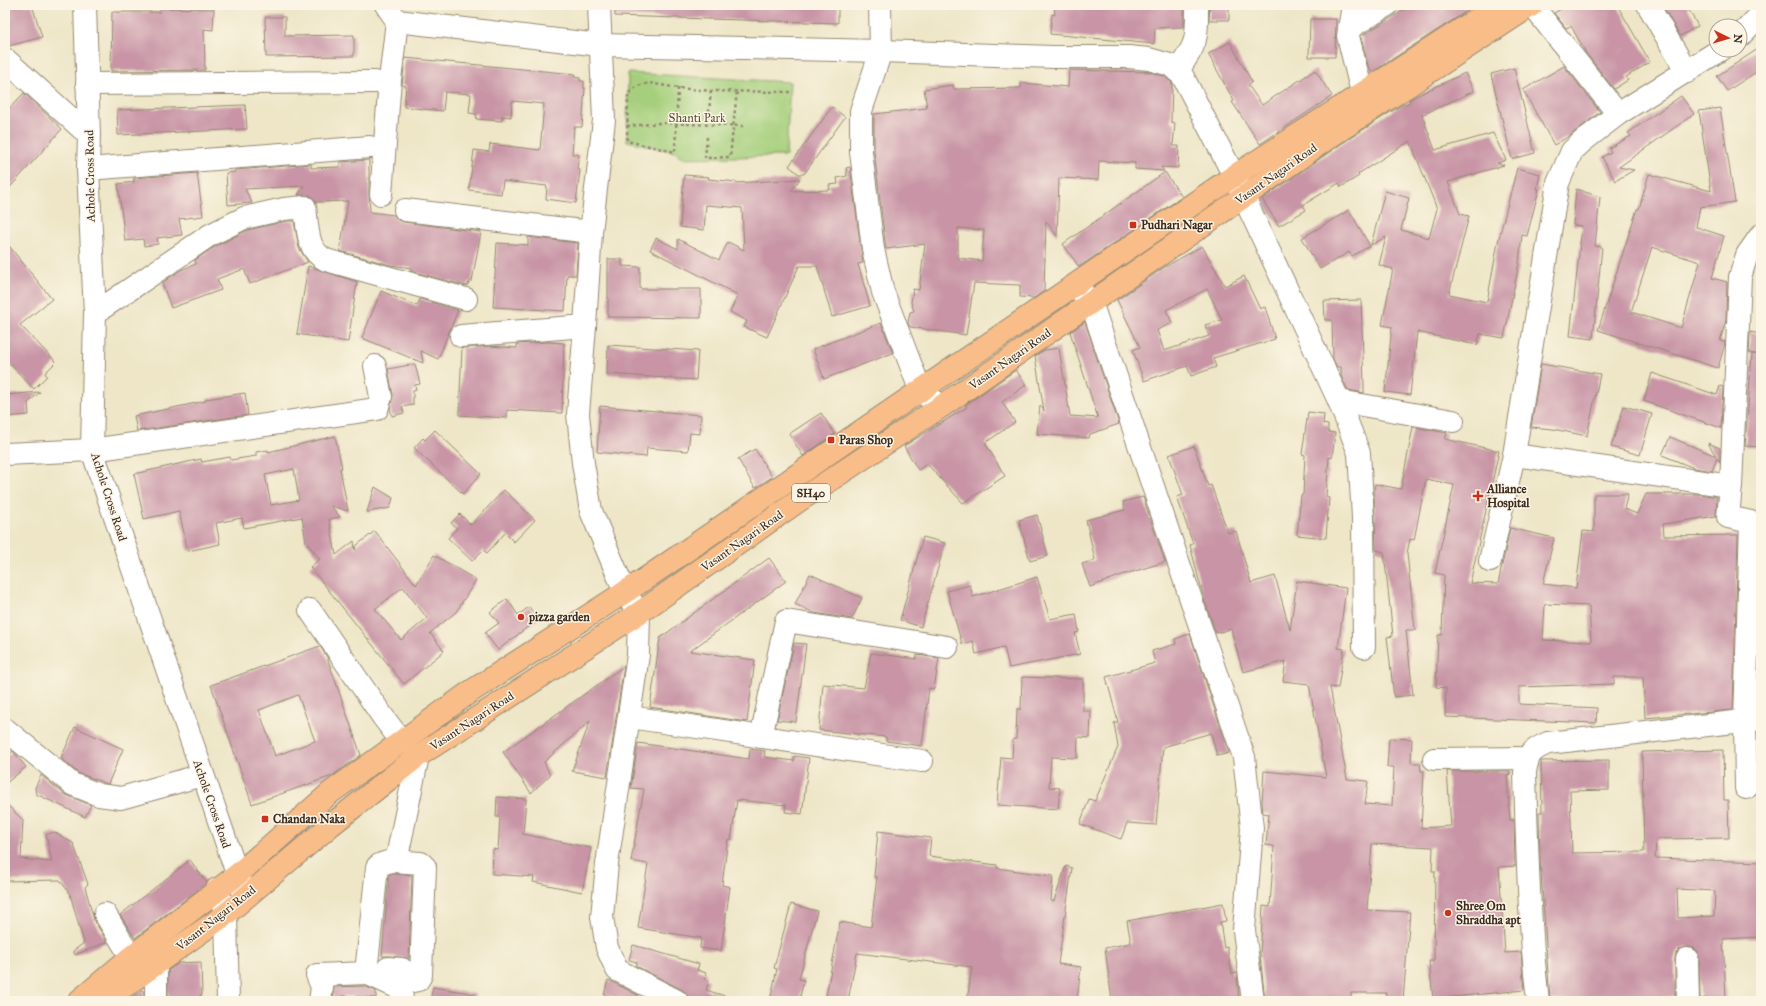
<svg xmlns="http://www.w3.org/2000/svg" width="1766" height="1006" font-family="'IM FELL Great Primer',serif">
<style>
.green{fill:#a5cf7b;stroke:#707c4c}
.building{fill:#c894a6;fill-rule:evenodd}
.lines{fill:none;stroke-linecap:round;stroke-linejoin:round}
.minor-casing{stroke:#948872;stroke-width:24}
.major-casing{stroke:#948872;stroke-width:24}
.path{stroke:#948872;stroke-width:2.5;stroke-dasharray:3 3;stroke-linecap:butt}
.minor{stroke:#fff;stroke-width:22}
.major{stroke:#f8bd89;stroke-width:22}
.poi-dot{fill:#c8321e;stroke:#fcf5e5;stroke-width:1.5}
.labels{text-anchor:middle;stroke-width:3;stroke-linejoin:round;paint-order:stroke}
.shield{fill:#fcf5e5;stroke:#75675a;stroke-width:1}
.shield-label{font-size:11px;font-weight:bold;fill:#3b2a1e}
.park-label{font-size:12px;fill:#565335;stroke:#fcf5e5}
.street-label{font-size:12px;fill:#3b2a1e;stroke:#fcf5e5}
.poi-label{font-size:12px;font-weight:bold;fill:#3b2a1e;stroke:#fcf5e5;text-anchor:start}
</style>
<rect width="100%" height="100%" fill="#fcf5e5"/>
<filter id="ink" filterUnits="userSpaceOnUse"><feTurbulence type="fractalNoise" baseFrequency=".025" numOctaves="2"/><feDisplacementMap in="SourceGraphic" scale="8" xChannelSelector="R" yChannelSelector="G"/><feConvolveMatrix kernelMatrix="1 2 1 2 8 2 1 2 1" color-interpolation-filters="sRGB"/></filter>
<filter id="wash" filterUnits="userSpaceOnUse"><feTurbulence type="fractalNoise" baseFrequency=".012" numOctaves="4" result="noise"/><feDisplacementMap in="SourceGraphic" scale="16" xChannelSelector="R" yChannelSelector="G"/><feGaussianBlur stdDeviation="0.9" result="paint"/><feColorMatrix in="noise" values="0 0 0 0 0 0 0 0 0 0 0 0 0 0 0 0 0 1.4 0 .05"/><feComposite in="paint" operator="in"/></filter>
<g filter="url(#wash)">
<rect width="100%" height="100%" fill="#eee6c7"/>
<path class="green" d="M628,73L790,82L786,156L683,158L675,152L627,141Z"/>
<g id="blocks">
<g class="building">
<path d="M5,5H32L42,37L5,47Z"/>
<path d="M615,5H838V23L615,16Z"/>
<path d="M1054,5H1184V27L1155,28L1154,44L1050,34L1052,14L1055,15Z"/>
<path d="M1210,5H1229V20H1209Z"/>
<path d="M1412,5H1463L1467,11L1372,72L1368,66L1361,36Z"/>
<path d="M1568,5H1617L1650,62L1626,77L1628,80L1614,89L1586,53L1571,26L1566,28L1554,13Z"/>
<path d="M1662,5H1686L1698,26L1680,36Z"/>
<path d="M160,8L214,9L213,30L204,29L205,70L111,71L112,12H160Z"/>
<path d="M265,17H285V36L354,35V56L266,57Z"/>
<path d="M1310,19H1336L1335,57H1309Z"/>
<path d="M1230,42L1252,82L1248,85L1262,105L1315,70L1332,96L1260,144L1232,102L1234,101L1208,54Z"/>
<path d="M1761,47V69L1727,91L1717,76Z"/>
<path d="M405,58L575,74L574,77L580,78V81H584V88H585L582,127H574L572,154L579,155L577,169L580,170L576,203L546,199L547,186L503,181L501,194L469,190L474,150L489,152L490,144L540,150L544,104L512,101L511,117L502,116V121L476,119L477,114L469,113L471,94L445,92L443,111L404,107L406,86L402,85Z"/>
<path d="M1564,66L1600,112L1571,135L1554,145L1523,90Z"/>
<path d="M1514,68L1535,153L1512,159L1491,74Z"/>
<path d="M1069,70L1150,72L1164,76L1172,83L1171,122L1175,123L1173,146H1179L1178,168L1161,167L1164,171L1135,169V163L1099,161L1098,180L1059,178L1057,236L1046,221L1044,291L1034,298L1020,297V285L974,283L966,335L910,327L908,323L910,312L914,311L911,302L913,289L919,290L925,244L886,249L874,151V114L927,108L924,89L953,85L954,89L1021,88V83L1068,87ZM958,228L984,230L982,261L958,258Z"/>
<path d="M1465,73L1474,91L1422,115L1435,150L1493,133L1506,160L1497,163L1504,165L1448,182L1460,214L1469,216L1449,294L1487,302L1498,242L1517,168L1540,174L1537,189H1539L1527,236L1522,235L1519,263L1504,338L1480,334L1477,345L1417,332L1410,395L1385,392L1392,327L1382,325L1393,269L1379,265L1386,237L1371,245L1385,191L1409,198L1401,230L1429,238L1437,209L1410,141L1358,174L1359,176L1341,187L1339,183L1303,205L1306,210L1279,226L1262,199L1341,144L1400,106L1410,102L1409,100L1416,96Z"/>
<path d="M24,93L62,129L5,193V113Z"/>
<path d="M1681,96L1694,114L1619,167L1634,170L1615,181L1602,157L1611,152L1609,148L1631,136L1628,133Z"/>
<path d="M245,105L247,129L118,135L117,110Z"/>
<path d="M832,107L845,117L804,174H799L789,166Z"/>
<path d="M1720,108L1735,202L1700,207L1696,227L1724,236L1712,278L1727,282L1726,320L1720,341L1725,342L1724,347L1718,368L1598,330L1637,209H1639L1649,174L1711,191L1699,111ZM1652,247L1700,262L1681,328L1631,312Z"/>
<path d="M369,160V193L370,212L394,215L398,220L404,222L481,232L472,281H470L467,286L411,271L412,268L390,265L340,251L348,201L316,202L310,195H298L304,186L245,189L252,203L228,205L226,173L235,172V170L311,164V168L340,167V162Z"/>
<path d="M850,167L863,263L858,264L870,306L832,317L817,266H799L767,337L744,327L747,321L730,312L738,295L650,250L656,238L678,249V239L719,260L728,242L744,250L742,208L706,205L704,230L680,227L684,175L709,177L708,179L737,182L736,183L800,179L791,191L830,190L829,185L838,184L837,178L847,176L846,168Z"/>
<path d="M1165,172L1182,197L1079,267L1063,244Z"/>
<path d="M197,173L203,216L179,219L182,235L157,238L158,244L144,246L143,239L125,241L118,184L134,182V178Z"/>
<path d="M1576,189L1600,197L1595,246L1602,247L1593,339L1570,336L1582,226L1573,225Z"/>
<path d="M1349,210L1370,246L1352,256L1349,252L1320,269L1302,238Z"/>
<path d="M286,221H294L299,248L308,262L250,284L244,269L217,279L221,290L171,308L162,283L181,270L196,264L195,260L216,246L248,230Z"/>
<path d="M528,237L578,243L576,275H567L565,311L493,307L497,243L528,245Z"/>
<path d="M5,241L52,299L20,325L56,362L45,373L47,376L34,389L5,359Z"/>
<path d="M1202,246L1225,286L1244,276L1260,309L1265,307L1275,339L1213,358L1216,367L1191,376L1187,366L1144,381L1133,350L1140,347L1117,300L1163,268ZM1207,289L1222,320L1205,325L1209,336L1164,351L1157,330L1172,323L1166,310Z"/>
<path d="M608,259H622V266L640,267V289H701V318L608,317Z"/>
<path d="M308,266L357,282L348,342L297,334Z"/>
<path d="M381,291L417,306L420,299L458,310L438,359L421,351L423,363L362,338Z"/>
<path d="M1361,300L1364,384V393L1348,390L1341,376V367H1337L1333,359L1332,320H1325L1324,301Z"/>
<path d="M1085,322L1119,424L1090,434L1089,438L1037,434L1040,405L1044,411L1035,356L1045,350L1059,348L1070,416L1098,418L1070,332Z"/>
<path d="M881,323L893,353L824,379L813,349Z"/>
<path d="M1750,332L1761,334V447L1745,446L1752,354L1760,355L1749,353Z"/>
<path d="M546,342L564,343L562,413L507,410V418L459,415L462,348L489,346L517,348V344Z"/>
<path d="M608,345L698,351L696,380L607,374Z"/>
<path d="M415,364L420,384L415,385L416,390L413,391V405L402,407L404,413L392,416L390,409L393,395L388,369Z"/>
<path d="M1541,364L1600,374L1587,436L1553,429L1531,427Z"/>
<path d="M1016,370L1026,385L1002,402L1015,422L985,443L1005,476L963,503L927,464L918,470L904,446L967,407L965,405Z"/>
<path d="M1652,373L1717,395L1720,386L1723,387L1721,428L1644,401Z"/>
<path d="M40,392L28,403L29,415L5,417V395Z"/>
<path d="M245,393L248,415L137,431L134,416L206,401V399Z"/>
<path d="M600,406L701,415L700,434L690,433L688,451L647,448L646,457L597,452Z"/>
<path d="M1624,406L1652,414L1640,455L1611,447Z"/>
<path d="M1308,412L1324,414L1323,424L1328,425V432L1335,433L1332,458L1329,457L1326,497L1329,498L1326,538L1297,535L1301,495H1303L1305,455L1302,454Z"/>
<path d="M821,413L835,434L803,456L789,434Z"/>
<path d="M1413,427L1447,433L1445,439L1499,451L1470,583L1498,584L1510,528L1554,538L1543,584L1576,588L1583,531L1594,532V494H1628L1624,509L1637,514L1646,494H1700L1717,497L1716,516L1663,524L1664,536L1738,535L1733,710L1645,718L1643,677H1614V684L1519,687V704L1597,708L1596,723L1445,717L1446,688L1436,687L1438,635H1442L1444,575L1435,573L1454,485L1426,479L1414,540L1410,539L1407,553L1415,630H1406L1413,695L1394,697L1387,637L1393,636L1384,552L1376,550L1374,491L1375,484L1401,489ZM1545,604L1589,606L1591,642L1543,640Z"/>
<path d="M435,430L481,474L463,494L414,448L423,438L425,440Z"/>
<path d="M335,436L342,468H340L348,511L331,506L340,517L329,519L336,555L354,541L355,550L356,546L375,531L416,585L434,555L476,580L456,612L430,633L444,651L404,684L310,567L320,559L306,542L302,517L244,528L242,518L216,523L220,544L188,551L179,511L144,519L134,474L201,459L202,462L230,457L231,460L256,456V452L268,450V452ZM294,469L299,500L271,505L265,475ZM403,587L427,618L401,640L375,609Z"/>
<path d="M1670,437L1716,456L1708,443L1720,448V462L1717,458L1712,471L1694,468L1662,455Z"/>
<path d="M1194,446L1208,486L1211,485L1228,533L1236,531L1251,583L1275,576L1290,630L1297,581L1346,588L1338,648L1344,649L1338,688L1330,687L1347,779L1368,781L1365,804L1392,806L1394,767H1387L1389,738L1412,739L1411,763H1420L1421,771H1424L1421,828L1451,826L1447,771H1510V774L1507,775L1510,820H1514L1515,866L1499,867L1505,953L1521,952L1524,990L1433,999L1429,961H1434L1435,871H1432L1433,847L1372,844L1367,910L1410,912L1403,1001H1385L1386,993H1351V1001H1265L1260,955L1263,906L1270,907L1274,846L1266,845L1269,814L1263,813L1262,803L1264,771L1326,777L1309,684L1283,681L1286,661L1243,672L1231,629L1216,633L1204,599L1190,545L1193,544L1177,497L1183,495L1169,455Z"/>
<path d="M755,449L772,477L755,488L738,459Z"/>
<path d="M375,487L393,498L390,508L367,512Z"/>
<path d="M504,490L535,520L514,542L505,533L487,553L483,550L472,561L448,538L457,528L451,523L460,514L471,525Z"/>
<path d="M1143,497L1165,562L1122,575L1090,587L1082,564L1095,560L1086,520L1125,510L1123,502Z"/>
<path d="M1037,515L1048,556L1030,561L1019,520Z"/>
<path d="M923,537L945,543L921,627L900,620Z"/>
<path d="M769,558L786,581L690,651L755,660L747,722L650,707L660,638Z"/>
<path d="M810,574L862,598L852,619L814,613L795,604Z"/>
<path d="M1037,577L1050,619L1076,614L1079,632L1075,633L1080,654L1009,668L1004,647L976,654L973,641L962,644L947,591L970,585L973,597Z"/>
<path d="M507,599L518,615L529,607L538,619L498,650L485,633L499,623L490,612Z"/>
<path d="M1761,605V704H1758Z"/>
<path d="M1190,634L1229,753L1217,756L1211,733L1163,747L1156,825L1127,823L1121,839L1080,824L1089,799L1095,801L1118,747L1114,723L1118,722L1106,677L1155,663L1152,651L1176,644L1175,639Z"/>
<path d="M794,643L806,644L796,722L777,720Z"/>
<path d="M320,646L327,657L361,755L332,776L252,804L211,685ZM298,695L315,741L275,756L259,710Z"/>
<path d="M871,653L916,659L917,655L939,658L934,689L929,688L922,746L886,741V737L819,730L823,684L864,688Z"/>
<path d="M624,666L607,777L572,771L590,721L544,762L550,775L531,793L503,752Z"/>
<path d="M1022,677L1083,679V711H1091L1090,738L1078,737L1077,758L1051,757L1049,787L1060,788L1058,809L997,805L1001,757L1012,758L1013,739H1016L1017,709H1021Z"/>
<path d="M75,727L123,749L108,784L78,773L61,758Z"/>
<path d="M638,743L749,759L750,749L765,751L764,757L794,761V756L809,758L802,814L785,812L786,805L737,800L731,840L728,839L722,885L730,887L721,951L700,948L701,938L638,928L648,864L631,861L644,789L631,788Z"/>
<path d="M1723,750L1724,800H1728L1729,838L1656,839L1655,858L1761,862V937L1723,939L1726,998L1700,999L1699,958L1697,952L1693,948L1686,947L1680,949L1676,953L1675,959V997L1550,1001L1540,858L1539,812H1542L1541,761L1609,760V790L1570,791L1572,853L1644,852L1642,752ZM1677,889L1715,891L1714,916L1678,918Z"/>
<path d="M13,751L26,767L5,784V758Z"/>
<path d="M41,775L64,794L91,805L85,817L36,794L35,788Z"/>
<path d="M497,797L526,799L523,834L591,848L582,892L533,882L534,877L492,874L493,849L498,850L500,817H496Z"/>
<path d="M5,803L23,820L21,859L52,862L46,835L54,832L73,843L88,884L85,887L94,920L107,942L75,955L73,951L84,943L70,894L60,880L5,881Z"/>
<path d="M878,831L931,838L929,856L997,865V868L1053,876L1051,901H1054L1066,866L1072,868L1058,964L1081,967L1077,1001H967L972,967L857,953L848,1001H825L840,922L871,927L877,877H874Z"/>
<path d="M190,860L207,883L135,938L120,915Z"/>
<path d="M393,874L412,875L409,958L389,956H382L389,875Z"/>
<path d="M1223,903L1226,921L1220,922L1224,948L1227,947L1232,974L1237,973L1239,1001H1112L1105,948L1131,943L1127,921Z"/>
<path d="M791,904L817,911L799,979L804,980L799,1001H770L777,969L774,968Z"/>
<path d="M633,945L699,964L697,970L706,973L705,979L709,980L706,990L731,998V1001H698L689,998L683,990L636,966L637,962L629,960Z"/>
<path d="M201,962L202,995H200L201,1001H168V970L179,963Z"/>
<path d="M608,980L638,995L636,1001L604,995Z"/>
<path d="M364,986L376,991V998L343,996L342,1001H333L334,987Z"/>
<path d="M433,987L475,994V1001H430Z"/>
<path d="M142,990L144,992V1001H126Z"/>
</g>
</g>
</g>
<g filter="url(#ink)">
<use href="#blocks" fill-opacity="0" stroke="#948872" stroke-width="1"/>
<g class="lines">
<g class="minor-casing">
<g id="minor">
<path d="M85,5L89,135L88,169L95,313L92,450L245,897"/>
<path d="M386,5L397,21L600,45L881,51L1053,57H1128L1149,59L1170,65L1182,75L1234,176L1339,401L1359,453L1363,517L1364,647"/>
<path d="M880,5L881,51L861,111V152L873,249L883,292L921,392L942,406"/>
<path d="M1353,5L1348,36L1362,93"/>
<path d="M1532,5L1618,114"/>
<path d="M1648,5L1687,72"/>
<path d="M1349,28L1387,5"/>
<path d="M1740,36L1761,14"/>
<path d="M5,59L89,135"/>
<path d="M1177,71C1198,44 1197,38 1197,5"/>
<path d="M87,84L375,82"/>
<path d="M88,169L370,147"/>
<path d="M381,194L390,80L397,21"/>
<path d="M405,210L591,232"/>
<path d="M1079,289L1091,302L1244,757L1252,828L1244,930L1253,1001"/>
<path d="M95,313L210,235L244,218L284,209L305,207C308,228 306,250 326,260L466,299"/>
<path d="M585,326L578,414L583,463L591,511L625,592L639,613L638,655L607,864L602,917L607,948L617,970L677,1001"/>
<path d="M461,336L585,326L591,232L604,120L599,5"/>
<path d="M1339,401L1453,421"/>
<path d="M5,454L92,450L377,409L381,397L375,366"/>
<path d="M1514,455L1731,486"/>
<path d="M1490,561L1514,455L1558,183L1572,151L1583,141L1618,114L1720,50"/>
<path d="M310,610L383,717L402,742"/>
<path d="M630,717L922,761"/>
<path d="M5,729L72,784L99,795L121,798L202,775"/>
<path d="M761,737L786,621L947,647"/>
<path d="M1434,759L1528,758"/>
<path d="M1746,788L1745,720L1751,522L1728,517L1731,486L1740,277L1747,255L1761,235"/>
<path d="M217,889L226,914L228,1001"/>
<path d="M105,914L131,957"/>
<path d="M152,949L156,964V1001"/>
<path d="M1687,959L1688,1001"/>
<path d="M388,968L402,969L413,981L418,980L421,975L425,867L421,863L393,861"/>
<path d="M366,973L377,867C382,861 391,864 397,857L418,756"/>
<path d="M320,1001L322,987L317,975L366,973L401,989L402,1001"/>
<path d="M1538,1001C1529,925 1527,849 1525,772C1528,754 1531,750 1548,743L1761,719"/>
</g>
</g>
<g class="major-casing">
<g id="major">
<path d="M79,1001L131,957L237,875L330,793L470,692L639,583L1234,176L1499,5"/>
<path d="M104,1001L226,914L331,825L418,756L639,613L800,500L942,406L1334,134L1532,5"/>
</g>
</g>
<g class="path">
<path d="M678,88L675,152L627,141L628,94L637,86L649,83L678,88L711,91L790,92"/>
<path d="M709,112L711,91"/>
<path d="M627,126L661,123L744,126"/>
<path d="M707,137L705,158L730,157L737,91"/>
</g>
<use href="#minor" class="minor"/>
<use href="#major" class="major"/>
</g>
</g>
<g class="poi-dot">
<rect x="1129" y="221" width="8" height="8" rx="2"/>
<rect x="827" y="436" width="8" height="8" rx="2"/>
<path d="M1476 490h4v4h4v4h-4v4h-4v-4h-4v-4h4z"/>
<circle cx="521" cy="617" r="4"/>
<rect x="261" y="815" width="8" height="8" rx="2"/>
<circle cx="1448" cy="913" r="4"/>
</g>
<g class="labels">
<rect class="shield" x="792" y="484" width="38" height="18" rx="3"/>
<g class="shield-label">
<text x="811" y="497">SH40</text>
</g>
<g class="park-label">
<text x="697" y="122">Shanti Park</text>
</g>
<g class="street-label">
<text transform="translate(1276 174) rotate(-35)" y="4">Vasant Nagari Road</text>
<text transform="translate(90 176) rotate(-91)" y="4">Achole Cross Road</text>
<text transform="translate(1010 359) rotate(-35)" y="4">Vasant Nagari Road</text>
<text transform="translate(109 497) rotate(72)" y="4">Achole Cross Road</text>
<text transform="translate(742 541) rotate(-35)" y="4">Vasant Nagari Road</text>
<text transform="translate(472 721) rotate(-33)" y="4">Vasant Nagari Road</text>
<text transform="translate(212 804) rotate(71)" y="4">Achole Cross Road</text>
<text transform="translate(216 918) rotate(-38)" y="4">Vasant Nagari Road</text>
</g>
<g class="poi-label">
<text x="1141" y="229">Pudhari Nagar</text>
<text x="839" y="444">Paras Shop</text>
<text x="1487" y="493">Alliance<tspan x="1487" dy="14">Hospital</tspan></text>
<text x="529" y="621">pizza garden</text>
<text x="273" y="823">Chandan Naka</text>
<text x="1456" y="910">Shree Om<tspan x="1456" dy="14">Shraddha apt</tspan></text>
</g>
</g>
<rect width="1766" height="1006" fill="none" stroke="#fcf5e5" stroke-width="20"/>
<g transform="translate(1728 38) rotate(95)"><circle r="19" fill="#fcf5e5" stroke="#afa495"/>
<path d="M0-3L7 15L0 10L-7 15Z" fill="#c8321e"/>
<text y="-6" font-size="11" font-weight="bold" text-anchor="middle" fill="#3b2a1e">N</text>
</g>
</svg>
